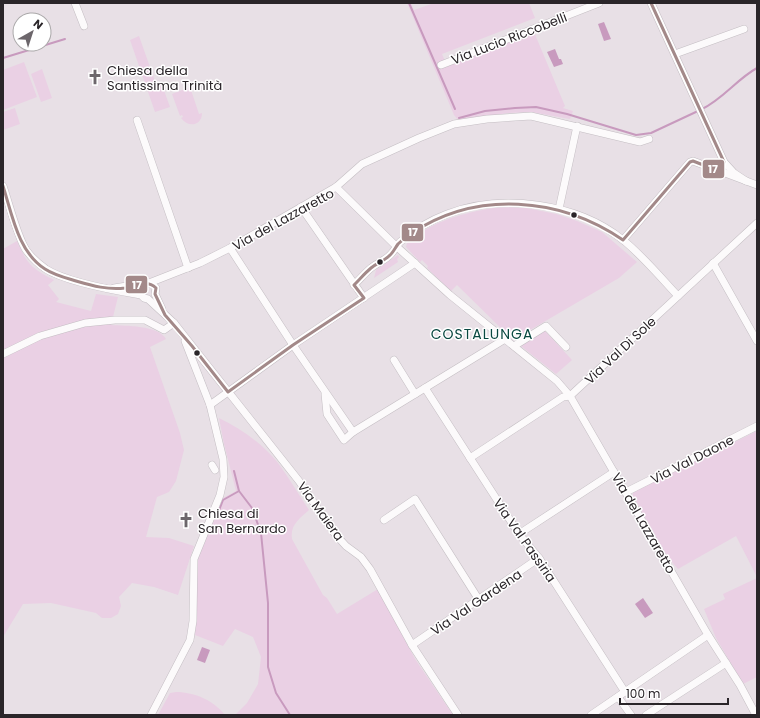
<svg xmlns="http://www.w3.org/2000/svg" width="760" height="718" font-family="Poppins,sans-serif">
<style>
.green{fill:#ead0e4}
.water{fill:#c89abe}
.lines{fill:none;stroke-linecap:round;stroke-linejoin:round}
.stream{stroke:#c89abe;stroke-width:2}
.minor-casing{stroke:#c4bec3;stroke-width:8}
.minor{stroke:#fcfafb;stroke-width:7}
.bus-1-casing{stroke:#fff;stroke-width:6}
.bus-1{stroke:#a38989;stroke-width:3}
.bus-dot{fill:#2a2529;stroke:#fff;stroke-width:1.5}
.labels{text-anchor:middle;stroke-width:3;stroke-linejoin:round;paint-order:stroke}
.street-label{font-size:13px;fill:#2a2529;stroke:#fff}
.poi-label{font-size:13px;fill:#2a2529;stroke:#fff;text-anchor:start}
.neighbourhood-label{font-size:14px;letter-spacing:1px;fill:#094841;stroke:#fff}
.line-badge{stroke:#fff;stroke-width:1.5}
.badge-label{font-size:11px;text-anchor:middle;font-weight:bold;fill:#fff}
</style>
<rect width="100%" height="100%" fill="#e8e0e6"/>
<g class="green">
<path d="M407,3H411L414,10L434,3H529L535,18L442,54L445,61L534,32L565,106L563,108L573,111L570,119L531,112L508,113L459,121L454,115Z"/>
<path d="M139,36L156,84L161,82L170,107L155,112L130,40Z"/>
<path d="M24,62L37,97L3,110V70Z"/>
<path d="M42,69L52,98L41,102L31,74Z"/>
<path d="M190,87L199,114L202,113C202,126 188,128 181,118L183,117L182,115L180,116L172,94Z"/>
<path d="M15,108L20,124L3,130V112Z"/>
<path d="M499,207L527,208L556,214L577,221L602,232L637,262L619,278L513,340L457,285L451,291L427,268L428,266L422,260L420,262L406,247C407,241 411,239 416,236C441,218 469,212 499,207Z"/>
<path d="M17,241C27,264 31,268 54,280L48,285L59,299L56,302L91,311L96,294L118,297L111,325C126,326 158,325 166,339L150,347L180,433L184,450L176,481L169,492L157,497L146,537L169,538L194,546L178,595L154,587L132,583L119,597L121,606L118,614L111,618H102L96,613L51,603L23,604L3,637V249Z"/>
<path d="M398,255L399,257L397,259L398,262L374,278L376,270Z"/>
<path d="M545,331L572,360L556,374L521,346Z"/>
<path d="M219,418C241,429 262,443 278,463C289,478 299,495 309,510C299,519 290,525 292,539L323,595L327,598L337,614L378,589L415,659L453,715H235L247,703L258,684L261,657L253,637L235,629L223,646L195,635L197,602L195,571L197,561L223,498L236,491L224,444Z"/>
<path d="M757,431V577L736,536L678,569L667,556L633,496V492Z"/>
<path d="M757,578V677L743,684L716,638L704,609L725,599L723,594Z"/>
<path d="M176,692C195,692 214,701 225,715H158L170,693Z"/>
</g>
<g class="water">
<path d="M604,22L611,39L604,41L598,24Z"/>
<path d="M555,49L559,59H561L563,64L554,67L547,52Z"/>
<path d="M643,598L653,613L645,618L635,604Z"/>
<path d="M202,647L210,650L205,663L197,660Z"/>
</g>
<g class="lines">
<g class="stream">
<path d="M409,3L455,109"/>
<path d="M3,58L65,39"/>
<path d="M702,109C723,99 737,79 757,68"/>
<path d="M459,118L485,111L515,108L536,107L567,114L636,135L651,133L698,111"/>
<path d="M234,471L239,491L252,508L261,533L268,603V667L276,693L290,715"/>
<path d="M218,513L223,500L239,491"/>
</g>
<g class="minor-casing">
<g id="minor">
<path d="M75,3L84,26"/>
<path d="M651,3L724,162L734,173L746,181"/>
<path d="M675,54L744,29"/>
<path d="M441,65L599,3"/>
<path d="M137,120L188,268"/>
<path d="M3,186C9,203 17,236 26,250C31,257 39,264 46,269C66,282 117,291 141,295L144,298L148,299L174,323L192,346L299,481L335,534L346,546L361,557L370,569L412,645L458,715"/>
<path d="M336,187L396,246L450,295L557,381L570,396L708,635L740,685L756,715"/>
<path d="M301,207L364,298"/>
<path d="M559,209L577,126"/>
<path d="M623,240L690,162L693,161L757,185"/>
<path d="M230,248L293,345L353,432L505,339"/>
<path d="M713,263L757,341"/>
<path d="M149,283L200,263L230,248L336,187L362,164L419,138L454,124L487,119L531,116L640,142L649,139"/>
<path d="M354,285C360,279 365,273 371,268C377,263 386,260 391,254C395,250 396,246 400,242C413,231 431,220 447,214C502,193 577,203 623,240C642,255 662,279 678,296"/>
<path d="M114,288L146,283L152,284L156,288L155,294L162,309"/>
<path d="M185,341L210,405"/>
<path d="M514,346L546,326L566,347"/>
<path d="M3,354L40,336L85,323L115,320H145L164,330L174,323"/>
<path d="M394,360L415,394"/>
<path d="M425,388L519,534L539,558L625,692"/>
<path d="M325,394L327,414L344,440L353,432"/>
<path d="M470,458L563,397L570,396L757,223"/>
<path d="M212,465L215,470"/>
<path d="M626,492L757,426"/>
<path d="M384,520L415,499L479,600"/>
<path d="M519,534L614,472"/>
<path d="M412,645L539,558"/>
<path d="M618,697L631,715"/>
<path d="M151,715L190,640L193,621L194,559L220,495L224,477L223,459L210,405L293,345L415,263"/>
<path d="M591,715L708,635"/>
<path d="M646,715L726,663"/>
</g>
</g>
<use href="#minor" class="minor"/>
<g class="bus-1-casing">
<path id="bus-1" d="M3,186C12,214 18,252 45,269C54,275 66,278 76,281C93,286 108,290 125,288C135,286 147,279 156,288L155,294L165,315L192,346L228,392L293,345L364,298L354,285C360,279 365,273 371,268C377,263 384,261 389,256C393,253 395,248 398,244C402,240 407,236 412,233C477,190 560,197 623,240L690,162L693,161L716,170L722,168L724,162L651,3"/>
</g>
<use href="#bus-1" class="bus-1"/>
</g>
<defs>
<g id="church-bare" transform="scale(1.2)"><path d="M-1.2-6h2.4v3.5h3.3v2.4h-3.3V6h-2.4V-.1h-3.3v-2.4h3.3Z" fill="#6c666b" stroke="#fff" stroke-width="2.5" paint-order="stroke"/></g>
</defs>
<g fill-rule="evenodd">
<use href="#church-bare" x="95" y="77"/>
<use href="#church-bare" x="186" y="520"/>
</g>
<g class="bus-dot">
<circle cx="574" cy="215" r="3.5"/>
<circle cx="380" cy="262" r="3.5"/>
<circle cx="197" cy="353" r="3.5"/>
</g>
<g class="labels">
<g class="street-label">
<text transform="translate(509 38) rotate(-21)" y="5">Via Lucio Riccobelli</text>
<text transform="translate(283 219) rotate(-29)" y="5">Via del Lazzaretto</text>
<text transform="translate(620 350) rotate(-43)" y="5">Via Val Di Sole</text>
<text transform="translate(692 459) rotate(-27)" y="5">Via Val Daone</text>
<text transform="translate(321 511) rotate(54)" y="5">Via Maiera</text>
<text transform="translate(644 523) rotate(60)" y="5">Via del Lazzaretto</text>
<text transform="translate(525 540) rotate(55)" y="5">Via Val Passiria</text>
<text transform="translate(476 602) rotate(-34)" y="5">Via Val Gardena</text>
</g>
<g class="poi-label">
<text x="107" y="75">Chiesa della<tspan x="107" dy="15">Santissima Trinità</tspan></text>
<text x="198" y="518">Chiesa di<tspan x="198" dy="15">San Bernardo</tspan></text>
</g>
<g class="neighbourhood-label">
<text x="482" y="339">COSTALUNGA</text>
</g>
</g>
<g class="line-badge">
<rect x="702" y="159" width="23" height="20" rx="4" fill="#a38989"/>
<rect x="401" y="223" width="23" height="19" rx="4" fill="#a38989"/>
<rect x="125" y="275" width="23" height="19" rx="4" fill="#a38989"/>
</g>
<g class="badge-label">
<text x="713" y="173">17</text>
<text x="413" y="236">17</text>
<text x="137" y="289">17</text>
</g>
<rect width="760" height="718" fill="none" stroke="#2a2529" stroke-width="8"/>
<g transform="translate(32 32) rotate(39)"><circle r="19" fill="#ffffff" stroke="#aaa8a9"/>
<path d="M0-3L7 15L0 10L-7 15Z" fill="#6c666b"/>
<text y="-6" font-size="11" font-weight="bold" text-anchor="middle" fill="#2a2529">N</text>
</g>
<path d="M620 698v6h108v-6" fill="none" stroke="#2a2529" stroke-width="2"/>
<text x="626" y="698" font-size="12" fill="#2a2529" stroke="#ffffff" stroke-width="3" paint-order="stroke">100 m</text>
</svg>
